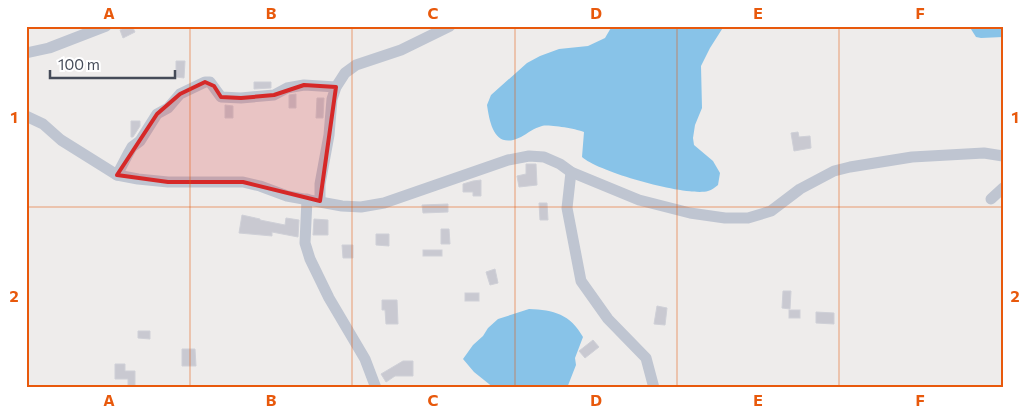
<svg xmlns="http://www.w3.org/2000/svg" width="1029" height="414" font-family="Commissioner,sans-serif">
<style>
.water{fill:#88c3e8}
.building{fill:#c9c9d1;stroke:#cfd0d7}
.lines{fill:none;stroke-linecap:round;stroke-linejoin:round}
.minor{stroke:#bfc5d1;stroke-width:11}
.marked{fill:#d62828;fill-opacity:0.2;stroke:#d62828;stroke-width:4;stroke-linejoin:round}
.grid{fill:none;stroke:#e8590c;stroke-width:1;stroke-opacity:0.55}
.neatline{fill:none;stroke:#e8590c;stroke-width:2}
.grid-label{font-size:16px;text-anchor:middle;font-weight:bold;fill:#e8590c}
</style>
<rect width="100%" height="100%" fill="#eeeceb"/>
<g class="water">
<path d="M612,26H724L710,48L701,66L702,108L695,125L693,138L694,145L713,161L720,173L718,185C715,187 712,190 708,191C688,197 598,172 582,157L584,132C577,129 549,124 542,126C534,128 528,133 521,137C495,150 490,125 487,105L491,95L527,63L540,56L559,49L588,46L605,38Z"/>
<path d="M969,26H1003V37L981,38L976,37Z"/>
<path d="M529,309C554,310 570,314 583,337L575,358L576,365L567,388H494L474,372L463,359L473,345L483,336L488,328L498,319Z"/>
</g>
<g class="building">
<path d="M127,26H132L135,32L123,38L120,30Z"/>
<path d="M176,61H185L184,78L176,77Z"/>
<path d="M254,82H271V88L254,89Z"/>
<path d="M296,94V108H289V95Z"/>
<path d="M317,98H324L323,118H316Z"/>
<path d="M225,105L233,106V118H225Z"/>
<path d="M131,121H140V126L133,137H131Z"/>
<path d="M798,132L799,137L810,136L811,148L794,151L791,133Z"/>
<path d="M526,164H536L537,185L519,187L517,176L526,174Z"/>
<path d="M481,180V196H473V192H463V184L473,181Z"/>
<path d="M539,203H547L548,220H540Z"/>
<path d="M448,204V212L423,213L422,205Z"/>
<path d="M242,215L260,219V220L285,225L286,218L299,220L298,237L272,232V236L239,233Z"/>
<path d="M314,219L328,220V235H313Z"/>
<path d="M441,229H449L450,244H441Z"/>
<path d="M376,234H389V246L376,245Z"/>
<path d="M342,245H353V258H343Z"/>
<rect x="423" y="250" width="19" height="6"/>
<path d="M495,269L498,283L490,285L486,272Z"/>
<path d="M783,291H791L790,309L782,308Z"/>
<rect x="465" y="293" width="14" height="8"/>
<path d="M382,300H397L398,324H386L385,310H382Z"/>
<path d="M657,306L667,308L665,325L654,324Z"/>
<rect x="789" y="310" width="11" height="8"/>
<path d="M816,312L834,313V324L816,323Z"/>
<path d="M138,331H150V339L138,338Z"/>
<path d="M593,340L599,347L585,358L579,351Z"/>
<path d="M182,349H195L196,366H182Z"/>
<path d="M403,361H413V376H395L386,382L381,374Z"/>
<path d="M115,364H125V371H135V388H128V379H115Z"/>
</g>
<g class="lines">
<g class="minor">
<path d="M26,53L49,48L106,26"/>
<path d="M26,116L43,124L61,140L117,175L138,179L168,182H243L260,186L287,196L342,206L361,207L384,203L508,160L529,156L544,157L560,164L571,172L639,200L690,213L725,218H748L771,211L800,189L834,171L850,167L912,157L984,153L1003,156"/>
<path d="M571,172L567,208L581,281L608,319L646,358L654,388"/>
<path d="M117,175L128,154L132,147L140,141L157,114L168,108L180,94L205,82H210L221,97L241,98L274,95L287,88L304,85L336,87"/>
<path d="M307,199L305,243L310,259L329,298L365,359L376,388"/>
<path d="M991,199L1003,188"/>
<path d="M320,201V184L329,135L332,99L336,87L345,73L356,65L401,50L450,26"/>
</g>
</g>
<path class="marked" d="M205,82L214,86L221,97L241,98L274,95L304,85L336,87L320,201L243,182H168L117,175L157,114L180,94Z"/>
<path class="grid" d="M190,26V388M352,26V388M515,26V388M677,26V388M839,26V388M26,207H1003"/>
<rect width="1029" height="414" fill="none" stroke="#ffffff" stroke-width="55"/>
<path d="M50 70v8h125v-8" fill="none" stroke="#454b58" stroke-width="2.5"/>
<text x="58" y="70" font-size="15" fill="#454b58" stroke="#ffffff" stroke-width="4" paint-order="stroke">100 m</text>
<rect x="28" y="28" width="974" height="358" class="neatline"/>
<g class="grid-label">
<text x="109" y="19">A</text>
<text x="271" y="19">B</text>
<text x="433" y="19">C</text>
<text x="596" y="19">D</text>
<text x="758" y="19">E</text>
<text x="920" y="19">F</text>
<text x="14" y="123">1</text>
<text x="1015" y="123">1</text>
<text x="14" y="302">2</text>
<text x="1015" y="302">2</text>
<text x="109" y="406">A</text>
<text x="271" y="406">B</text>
<text x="433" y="406">C</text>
<text x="596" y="406">D</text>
<text x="758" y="406">E</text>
<text x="920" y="406">F</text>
</g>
</svg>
